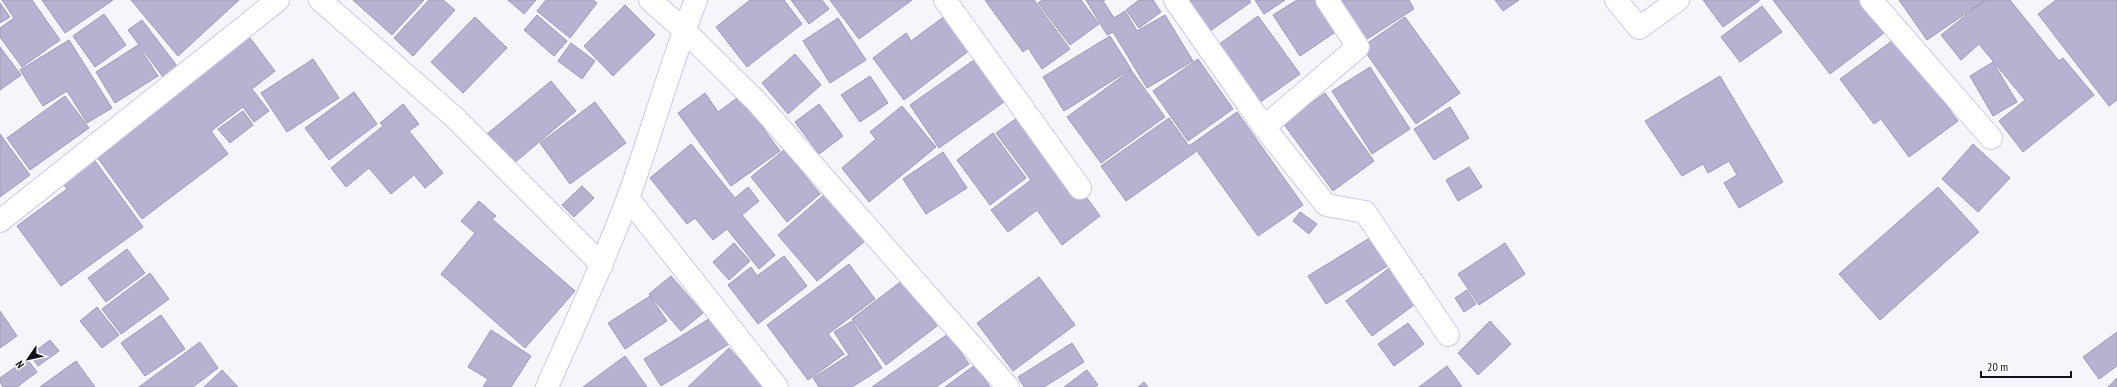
<svg xmlns="http://www.w3.org/2000/svg" width="2117" height="387" font-family="'PT Sans Narrow',sans-serif">
<style>
.building{fill:#b8b2d2;stroke:#9f99b8}
.lines{fill:none;stroke-linecap:round;stroke-linejoin:round}
.minor-casing{stroke:#d1c7e7;stroke-width:24}
.minor{stroke:#fff;stroke-width:22}
</style>
<rect width="100%" height="100%" fill="#f7f5fc"/>
<g class="building">
<path d="M2,0H32L60,40L22,67L0,37V28L14,18Z"/>
<path d="M42,0H113L65,33Z"/>
<path d="M131,0H239L178,56Z"/>
<path d="M353,0H424L392,35Z"/>
<path d="M429,0H443L455,10L413,56L394,38Z"/>
<path d="M508,0H536L524,14Z"/>
<path d="M546,0H593L597,3L570,38L537,11Z"/>
<path d="M750,0H784L802,24L747,67L716,27Z"/>
<path d="M791,0H822L829,9L809,24Z"/>
<path d="M830,0H912L859,39Z"/>
<path d="M985,0H1034L1070,49L1042,69L1028,48L1023,52Z"/>
<path d="M1042,0H1081L1099,24L1070,45L1038,3Z"/>
<path d="M1086,0H1105L1103,1L1114,18L1125,11L1137,31L1165,15L1193,61L1147,88L1113,32L1107,35Z"/>
<path d="M1139,0H1153L1161,12L1139,28L1126,10Z"/>
<path d="M1190,0H1249L1251,2L1210,31L1189,1Z"/>
<path d="M1255,0H1285L1264,14Z"/>
<path d="M1297,0H1316L1337,31L1300,56L1273,15Z"/>
<path d="M1338,0H1409L1414,9L1364,41Z"/>
<path d="M1495,0H1519L1503,11Z"/>
<path d="M1703,0H1759V1L1723,27Z"/>
<path d="M1773,0H1859L1884,33L1830,74Z"/>
<path d="M1899,0H1983L1984,1L1927,40Z"/>
<path d="M1985,0H2010L2059,61L2063,58L2094,95L2023,152L1999,121L2025,100L1979,44L1961,60L1941,35Z"/>
<path d="M2056,0H2117V100L2109,106L2038,14Z"/>
<path d="M0,3L10,17L0,23Z"/>
<path d="M625,5L655,35L613,76L584,46Z"/>
<path d="M1762,6L1782,32L1740,62L1721,37Z"/>
<path d="M104,14L126,45L95,67L73,36Z"/>
<path d="M537,15L567,41L554,56L524,30Z"/>
<path d="M945,16L970,50L904,100L873,58L906,33L911,41Z"/>
<path d="M1258,16L1300,74L1259,103L1218,45Z"/>
<path d="M475,17L507,48L463,93L431,62Z"/>
<path d="M1405,17L1460,93L1416,124L1362,47Z"/>
<path d="M838,18L866,60L830,83L803,41Z"/>
<path d="M142,20L177,66L163,77L128,30Z"/>
<path d="M247,34L275,71L252,89L269,111L254,122L243,107L211,131L228,154L142,219L97,157L136,128L131,121Z"/>
<path d="M1110,36L1131,69L1064,111L1043,77Z"/>
<path d="M1896,38L1958,121L1909,157L1881,119L1874,124L1840,79Z"/>
<path d="M69,40L112,108L87,123L67,91L43,106L20,70Z"/>
<path d="M571,43L595,61L582,79L558,61Z"/>
<path d="M138,45L158,76L115,103L96,72Z"/>
<path d="M0,47L21,75L0,90Z"/>
<path d="M795,54L821,85L788,114L762,83Z"/>
<path d="M313,59L339,98L287,132L261,93Z"/>
<path d="M1198,59L1233,109L1188,141L1153,91Z"/>
<path d="M974,60L1004,102L939,148L910,105Z"/>
<path d="M1993,62L2017,102L1993,116L1970,76Z"/>
<path d="M1370,67L1410,129L1372,154L1332,91Z"/>
<path d="M1131,70L1165,117L1101,163L1067,117Z"/>
<path d="M870,76L888,103L860,122L841,95Z"/>
<path d="M1720,76L1783,182L1739,208L1724,183L1737,175L1729,161L1708,173L1703,164L1682,176L1645,121Z"/>
<path d="M551,81L576,111L513,164L487,134Z"/>
<path d="M354,92L377,124L329,160L305,128Z"/>
<path d="M705,93L718,112L740,96L780,151L731,186L678,113Z"/>
<path d="M1325,93L1374,161L1333,191L1283,123Z"/>
<path d="M65,96L89,128L30,170L7,138Z"/>
<path d="M595,102L626,143L570,184L540,143Z"/>
<path d="M403,104L419,124L409,131L443,173L425,188L414,175L391,194L369,168L346,187L331,168L383,126L380,123Z"/>
<path d="M819,104L843,136L819,154L795,122Z"/>
<path d="M902,106L936,147L869,202L842,168L876,139L870,132Z"/>
<path d="M1450,107L1469,138L1434,160L1414,129Z"/>
<path d="M243,111L253,125L230,143L218,129Z"/>
<path d="M1237,112L1303,205L1258,236L1197,151L1126,201L1101,166L1169,118L1189,146Z"/>
<path d="M1021,115L1062,164L1100,216L1062,245L1037,210L1008,232L991,210L1031,180L996,133Z"/>
<path d="M993,133L1026,178L990,205L957,160Z"/>
<path d="M0,134L30,175L0,197Z"/>
<path d="M691,144L735,198L748,187L759,201L742,215L775,255L759,269L727,229L713,240L695,218L687,224L650,178Z"/>
<path d="M1973,144L2010,178L1978,212L1942,179Z"/>
<path d="M784,150L820,194L787,222L751,177Z"/>
<path d="M943,152L967,188L926,214L903,179Z"/>
<path d="M93,158L143,227L61,286L17,226L67,189L61,181Z"/>
<path d="M1469,167L1482,187L1458,201L1446,180Z"/>
<path d="M582,186L594,198L574,217L562,205Z"/>
<path d="M1938,187L1979,232L1880,320L1839,274Z"/>
<path d="M825,194L865,241L817,281L778,235Z"/>
<path d="M479,201L496,216L492,219L575,291L525,348L441,274L475,233L461,221Z"/>
<path d="M1300,212L1317,224L1309,234L1293,221Z"/>
<path d="M1376,234L1394,262L1326,304L1308,276Z"/>
<path d="M734,243L750,261L729,280L713,262Z"/>
<path d="M1505,243L1525,274L1479,305L1458,274Z"/>
<path d="M127,249L145,273L106,302L88,278Z"/>
<path d="M784,256L807,286L758,324L728,285L751,267L757,276Z"/>
<path d="M849,264L875,299L828,334L844,354L808,380L767,325Z"/>
<path d="M1392,266L1418,302L1372,336L1346,301Z"/>
<path d="M150,273L169,299L121,334L102,309Z"/>
<path d="M671,276L703,313L681,331L649,294Z"/>
<path d="M1039,277L1075,325L1013,371L977,323Z"/>
<path d="M903,280L937,326L886,365L852,319Z"/>
<path d="M1467,290L1476,304L1464,312L1455,298Z"/>
<path d="M650,296L667,321L625,349L608,323Z"/>
<path d="M97,307L119,335L102,348L80,321Z"/>
<path d="M0,311L17,336L0,348Z"/>
<path d="M161,315L185,349L145,376L121,343Z"/>
<path d="M712,317L729,344L661,386L644,359Z"/>
<path d="M852,321L882,368L852,387H819L813,378L849,355L834,332Z"/>
<path d="M1490,321L1511,344L1478,375L1458,353Z"/>
<path d="M1408,323L1424,344L1394,366L1378,344Z"/>
<path d="M491,330L531,356L511,387H483L488,379L468,367Z"/>
<path d="M2117,332V366L2099,379L2083,357Z"/>
<path d="M948,334L969,364L936,387H872Z"/>
<path d="M50,340L59,351L38,366L30,355Z"/>
<path d="M200,342L218,368L193,387H139Z"/>
<path d="M1072,343L1084,362L1044,387H1024L1018,377Z"/>
<path d="M729,348L764,387H688Z"/>
<path d="M625,356L647,387H583Z"/>
<path d="M27,359L37,372L17,387H3L0,382V378Z"/>
<path d="M76,361L95,387H40Z"/>
<path d="M975,365L990,387H945Z"/>
<path d="M1447,366L1462,387H1419Z"/>
<path d="M222,370L238,387H204Z"/>
<path d="M1087,370L1098,385L1095,387H1064Z"/>
<path d="M2117,378V387H2108Z"/>
<path d="M1144,382L1148,387H1138Z"/>
</g>
<g class="lines">
<g class="minor-casing">
<g id="minor">
<path d="M320,0L454,117L602,265"/>
<path d="M650,0L684,30L758,103L1008,387"/>
<path d="M945,0L1080,188"/>
<path d="M1175,0L1264,127L1326,205L1365,212L1448,335"/>
<path d="M1616,0L1639,28L1678,0"/>
<path d="M1871,0L1991,138"/>
<path d="M1264,127L1358,47L1327,0"/>
<path d="M628,198L777,387"/>
<path d="M0,221L278,0"/>
<path d="M547,387C575,324 604,262 628,198C652,132 670,65 696,0"/>
</g>
</g>
<use href="#minor" class="minor"/>
</g>
<g transform="translate(28 359) rotate(236)" stroke="#ffffff" stroke-width="3" paint-order="stroke">
<path d="M0-3L7 15L0 10L-7 15Z" fill="#15111c"/>
<text y="-6" font-size="11" font-weight="bold" text-anchor="middle" fill="#15111c">N</text>
</g>
<path d="M1981 371v6h90v-6" fill="none" stroke="#15111c" stroke-width="2"/>
<text x="1987" y="371" font-size="12" fill="#15111c" stroke="#ffffff" stroke-width="3" paint-order="stroke">20 m</text>
</svg>
